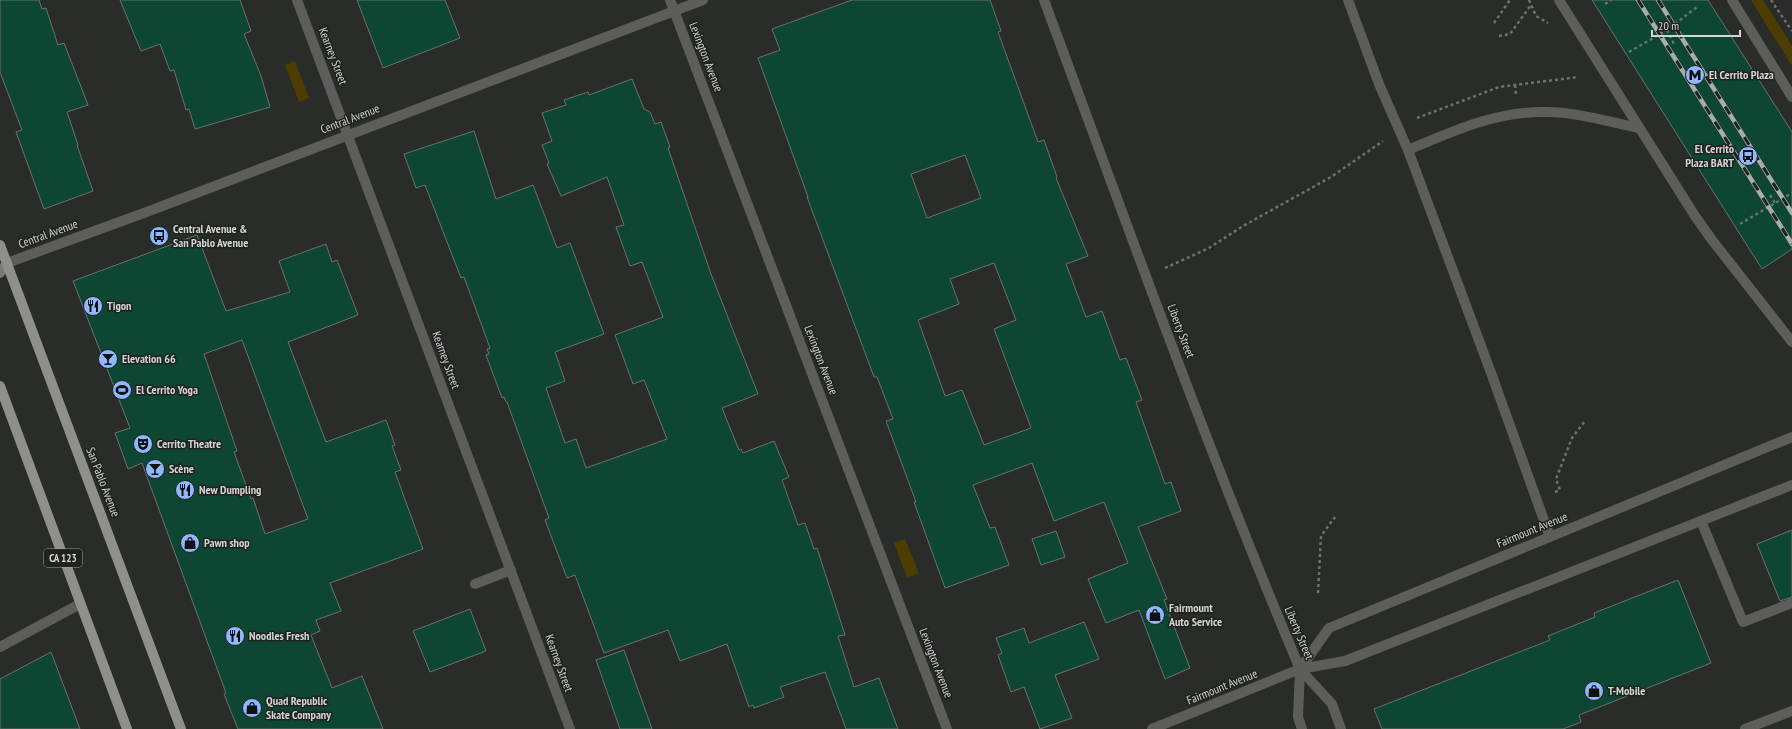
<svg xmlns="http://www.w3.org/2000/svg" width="1792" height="729" font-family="'PT Sans Narrow',sans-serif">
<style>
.green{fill:#4e3d00}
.building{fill:#0d4632;stroke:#6c716f;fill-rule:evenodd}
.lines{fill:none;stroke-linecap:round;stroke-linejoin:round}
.path{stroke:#6e716d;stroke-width:2.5;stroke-dasharray:3 3;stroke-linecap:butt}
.service{stroke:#5d5e5c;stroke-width:10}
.minor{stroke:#5d5e5c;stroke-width:10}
.tertiary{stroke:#5d5e5c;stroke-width:10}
.secondary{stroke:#797a77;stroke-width:10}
.primary{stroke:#8f908c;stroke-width:10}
.rail-casing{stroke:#aaacaa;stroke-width:4.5}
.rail{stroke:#1f221f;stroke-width:3;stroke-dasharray:9;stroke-linecap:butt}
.labels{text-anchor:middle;stroke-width:3;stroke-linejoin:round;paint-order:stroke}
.shield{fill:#1f221f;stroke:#9d9f9d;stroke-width:1}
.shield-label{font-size:11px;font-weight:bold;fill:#d3d5d3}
.street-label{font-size:12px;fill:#d3d5d3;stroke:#1f221f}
.poi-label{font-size:12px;font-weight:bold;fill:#d3d5d3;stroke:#1f221f;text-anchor:start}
</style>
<rect width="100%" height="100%" fill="#292c28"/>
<g class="green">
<path d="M1751,0H1763L1792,46V66Z"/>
<path d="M295,61L309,98L299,102L285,65Z"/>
<path d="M905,539L919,573L907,578L894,543Z"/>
</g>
<g class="building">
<path d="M0,0H39L42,9L46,8L58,45L64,43L88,105L67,112L78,145H77L93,191L44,209L16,132L22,130L0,72Z"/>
<path d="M120,0H240L251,31L244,34L261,76L270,107L195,129L189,109L186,110L174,70L170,71L160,44L141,51Z"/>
<path d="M357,0H445L460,38L383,68Z"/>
<path d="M852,0H990L1001,31L998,32L1038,142L1044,140L1057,177L1056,178L1088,256L1066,264L1086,317L1102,311L1120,360L1126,358L1142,400L1136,402L1165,484L1171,482L1181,511L1138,527L1167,599L1164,600L1190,668L1165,679L1139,610L1106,623L1088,579L1128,563L1104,502L1054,521L1032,463L973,485L990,528L995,527L1009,565L945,588L914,502H916L886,421L893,419L877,377H874L807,197H808L758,58L780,50L772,29ZM965,155L981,198L927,218L911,174ZM994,263L1016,320L994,329L1031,428L984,445L962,390L945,396L918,320L959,304L950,279Z"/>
<path d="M1592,0H1708L1792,132V249L1762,269Z"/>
<path d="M632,79L644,109L650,112L655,124L661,122L670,147L668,148L711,274L758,394L722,408L739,450L741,449L743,453L774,441L789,477L782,480L798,525L805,523L814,549L817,548L825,573L845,635L838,636L854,687L879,678L898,729H846L825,672L780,687L784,697L754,708L753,705L749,707L727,644L680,661L668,630L604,653L575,575L567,578L545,520L549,518L507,402H506L504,397L502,398L486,355L489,354L487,349L490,348L464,277L461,278L425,185L416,188L404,154L474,131L496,199L533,185L557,248L570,243L604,334L555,352L565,381L546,388L565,443L576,439L586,468L667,439L644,380L633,384L615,335L663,317L642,262L630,266L616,227L624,225L607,177L561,196L547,164L549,163L542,145L552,141L542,113L566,105L564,100L588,92L589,95Z"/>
<path d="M197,235L226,311L290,292L279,261L326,244L332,262L337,260L358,315L288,342L326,442L386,420L395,445L392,446L401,470L395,472L423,549L330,583L341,611L316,620L320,631L311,635L332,688L362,676L383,729H238L224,694L226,693L142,463L128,469L115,433L130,428L73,281ZM242,340L308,519L265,534L253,498L251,499L234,452L237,451L204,354Z"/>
<path d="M1792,530V597L1780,601L1757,544Z"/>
<path d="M1056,531L1065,557L1041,565L1032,539Z"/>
<path d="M1678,580L1711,663L1579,715L1581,722L1563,729H1382L1374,709L1550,640L1548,636L1595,617L1594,613Z"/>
<path d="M470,609L486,651L430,672L413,631Z"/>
<path d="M1084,622L1099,659L1055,675L1072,718L1040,729L1024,687L1011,692L998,655L1002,653L996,638L1024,628L1029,643Z"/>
<path d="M624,650L652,729H620L596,660Z"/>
<path d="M51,652L80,729H0V679Z"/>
</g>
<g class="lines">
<g class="path">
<path d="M1529,0L1536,16L1548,23"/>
<path d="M1771,0L1792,31"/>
<path d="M1605,4L1611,0"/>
<path d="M1494,23L1510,0"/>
<path d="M1667,30L1674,44"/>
<path d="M1499,36L1510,34L1531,5"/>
<path d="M1629,52L1667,30L1697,7"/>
<path d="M1515,85L1516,94"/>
<path d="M1417,118L1499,87L1578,77"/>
<path d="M1770,195L1775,203"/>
<path d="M1740,224L1792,193"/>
<path d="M1165,268L1209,248L1243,226L1331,177L1383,141"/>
<path d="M1555,492L1560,490L1556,479L1572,438L1585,421"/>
<path d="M1318,593L1321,536L1335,517"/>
</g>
<g class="service">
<path d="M1348,0L1379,84L1408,150L1490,370L1550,537"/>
<path d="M1559,0L1695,216L1712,240L1792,342"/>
<path d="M1732,0L1792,97"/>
<path d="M1408,150C1453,131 1496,111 1546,112C1577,112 1609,122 1639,128"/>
<path d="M1701,521L1743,622L1792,603"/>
<path d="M475,584L511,570"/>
<path d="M1300,669L1332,704L1341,729"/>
<path d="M1300,669L1298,717L1302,729"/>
<path d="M1745,729L1792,711"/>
</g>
<g class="minor">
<path d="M297,0L570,729"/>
<path d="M670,0L947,729"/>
<path d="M1044,0C1127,224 1207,449 1300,669"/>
<path d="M0,647L80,604"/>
</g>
<g class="tertiary">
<path d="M7,263L144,213L703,0"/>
<path d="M1300,669L1329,628L1792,437"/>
<path d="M1152,729L1300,669L1345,661L1792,485"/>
</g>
<path class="secondary" d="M0,273L7,263"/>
<g class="primary">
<path d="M0,245L181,729"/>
<path d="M0,386L127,729"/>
</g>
<g class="rail-casing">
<g id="rail">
<path d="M1638,0L1792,244"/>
<path d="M1658,0L1792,213"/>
</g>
</g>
<use href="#rail" class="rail"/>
</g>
<defs>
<g id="metro-disc" transform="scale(1)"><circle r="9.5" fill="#8fb8fd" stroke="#1f221f"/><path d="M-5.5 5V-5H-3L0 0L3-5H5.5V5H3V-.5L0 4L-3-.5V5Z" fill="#111"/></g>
<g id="bus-disc" transform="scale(1)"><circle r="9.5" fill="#8fb8fd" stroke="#1f221f"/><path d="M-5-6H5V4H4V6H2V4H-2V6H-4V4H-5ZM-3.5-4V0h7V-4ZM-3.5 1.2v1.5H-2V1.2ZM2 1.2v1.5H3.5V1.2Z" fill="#111"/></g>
<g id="restaurant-disc" transform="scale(1)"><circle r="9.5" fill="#8fb8fd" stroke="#1f221f"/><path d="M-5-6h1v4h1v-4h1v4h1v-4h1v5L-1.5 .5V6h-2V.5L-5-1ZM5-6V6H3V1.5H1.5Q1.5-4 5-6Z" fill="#111"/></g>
<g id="bar-disc" transform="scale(1)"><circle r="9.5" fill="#8fb8fd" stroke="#1f221f"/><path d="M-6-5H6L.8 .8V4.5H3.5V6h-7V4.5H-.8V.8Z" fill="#111"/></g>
<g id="stadium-disc" transform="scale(1)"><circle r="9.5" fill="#8fb8fd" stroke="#1f221f"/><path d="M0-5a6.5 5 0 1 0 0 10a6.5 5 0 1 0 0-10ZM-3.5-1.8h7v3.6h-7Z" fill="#111"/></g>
<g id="theatre-disc" transform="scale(1)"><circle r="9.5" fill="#8fb8fd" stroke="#1f221f"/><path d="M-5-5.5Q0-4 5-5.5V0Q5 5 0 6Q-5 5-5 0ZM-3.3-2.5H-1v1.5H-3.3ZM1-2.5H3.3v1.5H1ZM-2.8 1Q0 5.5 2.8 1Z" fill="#111"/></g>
<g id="shop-disc" transform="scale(1)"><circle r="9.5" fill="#8fb8fd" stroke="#1f221f"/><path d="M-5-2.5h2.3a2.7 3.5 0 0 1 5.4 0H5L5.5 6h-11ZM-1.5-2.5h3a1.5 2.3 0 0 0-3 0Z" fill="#111"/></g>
</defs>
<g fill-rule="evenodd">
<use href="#metro-disc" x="1695" y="75"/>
<use href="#bus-disc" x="1748" y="156"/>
<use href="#bus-disc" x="159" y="236"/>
<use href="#restaurant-disc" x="93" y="306"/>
<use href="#bar-disc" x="108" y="359"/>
<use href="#stadium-disc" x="122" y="390"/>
<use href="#theatre-disc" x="143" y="444"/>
<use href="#bar-disc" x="155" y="469"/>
<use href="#restaurant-disc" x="185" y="490"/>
<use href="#shop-disc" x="190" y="543"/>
<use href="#shop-disc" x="1155" y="615"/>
<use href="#restaurant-disc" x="235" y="636"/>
<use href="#shop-disc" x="1594" y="691"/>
<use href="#shop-disc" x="252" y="708"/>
</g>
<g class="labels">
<rect class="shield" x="44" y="549" width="38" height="18" rx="3"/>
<g class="shield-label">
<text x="63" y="562">CA 123</text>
</g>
<g class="street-label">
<text transform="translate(333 56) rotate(69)" y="4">Kearney Street</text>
<text transform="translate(706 57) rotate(69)" y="4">Lexington Avenue</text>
<text transform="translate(350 119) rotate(-21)" y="4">Central Avenue</text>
<text transform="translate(48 234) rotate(-20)" y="4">Central Avenue</text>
<text transform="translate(1181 331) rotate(69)" y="4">Liberty Street</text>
<text transform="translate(446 360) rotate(70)" y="4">Kearney Street</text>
<text transform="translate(821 360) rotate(69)" y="4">Lexington Avenue</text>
<text transform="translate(103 482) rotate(69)" y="4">San Pablo Avenue</text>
<text transform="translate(1532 530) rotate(-22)" y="4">Fairmount Avenue</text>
<text transform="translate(1299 633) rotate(67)" y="4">Liberty Street</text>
<text transform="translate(559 663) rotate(70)" y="4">Kearney Street</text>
<text transform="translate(936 663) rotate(69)" y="4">Lexington Avenue</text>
<text transform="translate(1222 687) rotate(-22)" y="4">Fairmount Avenue</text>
</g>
<g class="poi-label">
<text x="1709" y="79">El Cerrito Plaza</text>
<text x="1734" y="153" text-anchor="end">El Cerrito<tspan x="1734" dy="14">Plaza BART</tspan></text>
<text x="173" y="233">Central Avenue &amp;<tspan x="173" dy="14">San Pablo Avenue</tspan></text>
<text x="107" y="310">Tigon</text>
<text x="122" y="363">Elevation 66</text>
<text x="136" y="394">El Cerrito Yoga</text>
<text x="157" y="448">Cerrito Theatre</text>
<text x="169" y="473">Scène</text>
<text x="199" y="494">New Dumpling</text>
<text x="204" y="547">Pawn shop</text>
<text x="1169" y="612">Fairmount<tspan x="1169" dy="14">Auto Service</tspan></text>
<text x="249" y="640">Noodles Fresh</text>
<text x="1608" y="695">T-Mobile</text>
<text x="266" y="705">Quad Republic<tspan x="266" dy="14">Skate Company</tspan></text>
</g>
</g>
<path d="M1652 30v6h88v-6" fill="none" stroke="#d3d5d3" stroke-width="2"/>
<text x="1658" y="30" font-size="12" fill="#d3d5d3" stroke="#1f221f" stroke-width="3" paint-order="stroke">20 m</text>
</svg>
